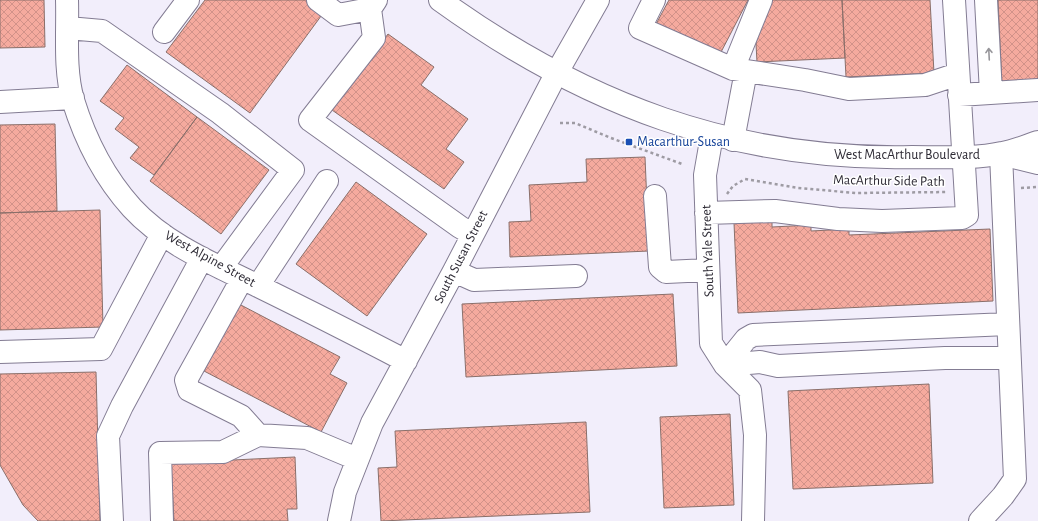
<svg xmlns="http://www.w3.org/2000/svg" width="1038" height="521" viewBox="0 0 1038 521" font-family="'Alegreya Sans',sans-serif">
<defs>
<pattern id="building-cross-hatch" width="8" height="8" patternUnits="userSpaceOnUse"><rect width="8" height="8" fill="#f5aa9e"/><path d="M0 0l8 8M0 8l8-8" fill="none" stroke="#d29289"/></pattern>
</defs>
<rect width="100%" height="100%" fill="#f9f7fc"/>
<path fill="#f2eefb" d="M0 0H1038V521H0Z"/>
<path fill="url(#building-cross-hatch)" stroke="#8a6f6a" d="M0 0H44L45 47 0 48Z
M205 0H307L324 12 250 113 166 52Z
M669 0H748L719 56 656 24Z
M769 0H842L845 58 757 62 755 26Z
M842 0H930L934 73 846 77Z
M998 0H1038V83L1002 85Z
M388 34 434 67 421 85 468 119 446 149 464 162 444 189 332 110Z
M127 65 197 117 154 175 130 158 139 147 115 129 124 118 100 101Z
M197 117 269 170 221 234 150 181Z
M55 124 57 211 0 213V125Z
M645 157 649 251 510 257 509 222 531 221 529 185 587 182 586 159Z
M356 182 427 234 367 316 296 264Z
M100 210 103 327 0 330V213Z
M772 221V227L811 225V231L849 229V235L990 229 993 301 738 313 734 223Z
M673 294 677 366 466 377 462 304Z
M239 304 340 357 330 374 347 383 321 432 204 371Z
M96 372 100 521H38L23 505 0 465V374Z
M929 384 933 483 793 489 788 391Z
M730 414 734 505 664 508 660 417Z
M586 422 590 512 381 521 378 468 397 467 395 431Z
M295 457 297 509H287L288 521H174L171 463Z"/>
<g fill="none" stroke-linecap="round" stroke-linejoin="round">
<g stroke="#837c93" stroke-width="24">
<path id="minor" d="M67 0C68 32 64 69 73 100 85 139 104 177 132 208 166 245 216 265 260 287 309 311 358 336 406 361
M318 0 338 15 370 9
M376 0 370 9 374 38 310 120 460 227 472 234
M654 0 640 28 733 69 805 80 849 89 925 85 958 74
M986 0 991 93
M68 28 102 31 220 113 293 170 221 268
M164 32 188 0
M733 69 761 0
M959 95 1038 90
M0 102 73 98
M712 135 705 175 711 343 725 365 750 390 755 435 753 521
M733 140 746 71
M655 196 660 267 666 272 708 270
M706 213 775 211 838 219 882 221 962 218 967 215 954 0
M454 271 474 280 576 276
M242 279 186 380 189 390 241 416 258 435
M258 286 327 181
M0 352 101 349 162 234
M725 365 746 339 753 335 1008 324
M725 365 760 362 778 366 945 358H1009
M112 521 108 436 122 406 202 258
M162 521 160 453 223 452 258 435 307 438 357 459
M339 521 345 492 372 423 454 271 556 74 598 0
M980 521 1003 496 1015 479 1001 154"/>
</g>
<g stroke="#837c93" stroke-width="24">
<path id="major" d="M440 0C584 104 734 161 912 157 938 157 977 159 1002 153 1014 151 1026 146 1038 142
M1001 154 1038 163"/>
</g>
<path stroke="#9e9ba3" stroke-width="2.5" stroke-dasharray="3 3" stroke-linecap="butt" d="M560 123H575L611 138 682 164
M1021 188 1038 187
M727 194 733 186 745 179 798 188 856 193 948 192"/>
<use href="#minor" stroke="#fff" stroke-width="22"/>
<use href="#major" stroke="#fff" stroke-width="22"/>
</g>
<defs><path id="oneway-shaft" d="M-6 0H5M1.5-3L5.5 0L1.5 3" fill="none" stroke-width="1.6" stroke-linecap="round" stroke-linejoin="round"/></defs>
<use stroke="#96959a" href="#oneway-shaft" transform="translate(989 54) rotate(-93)"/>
<rect fill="#1a4fb4" stroke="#fff" stroke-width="1.5" x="625" y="138" width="8" height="8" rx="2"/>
<g text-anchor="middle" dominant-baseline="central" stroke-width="3" stroke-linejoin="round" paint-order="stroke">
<g font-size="14" fill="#164399" stroke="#fff" text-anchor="start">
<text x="637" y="142">Macarthur-Susan</text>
</g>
<g font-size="14" fill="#2e2b35" stroke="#fff">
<text x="907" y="155">West MacArthur Boulevard</text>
<text transform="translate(889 181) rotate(1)">MacArthur Side Path</text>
<text transform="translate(708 251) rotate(-92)">South Yale Street</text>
<text transform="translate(461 257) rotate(-63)">South Susan Street</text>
<text transform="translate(210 259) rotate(29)">West Alpine Street</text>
</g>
</g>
</svg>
